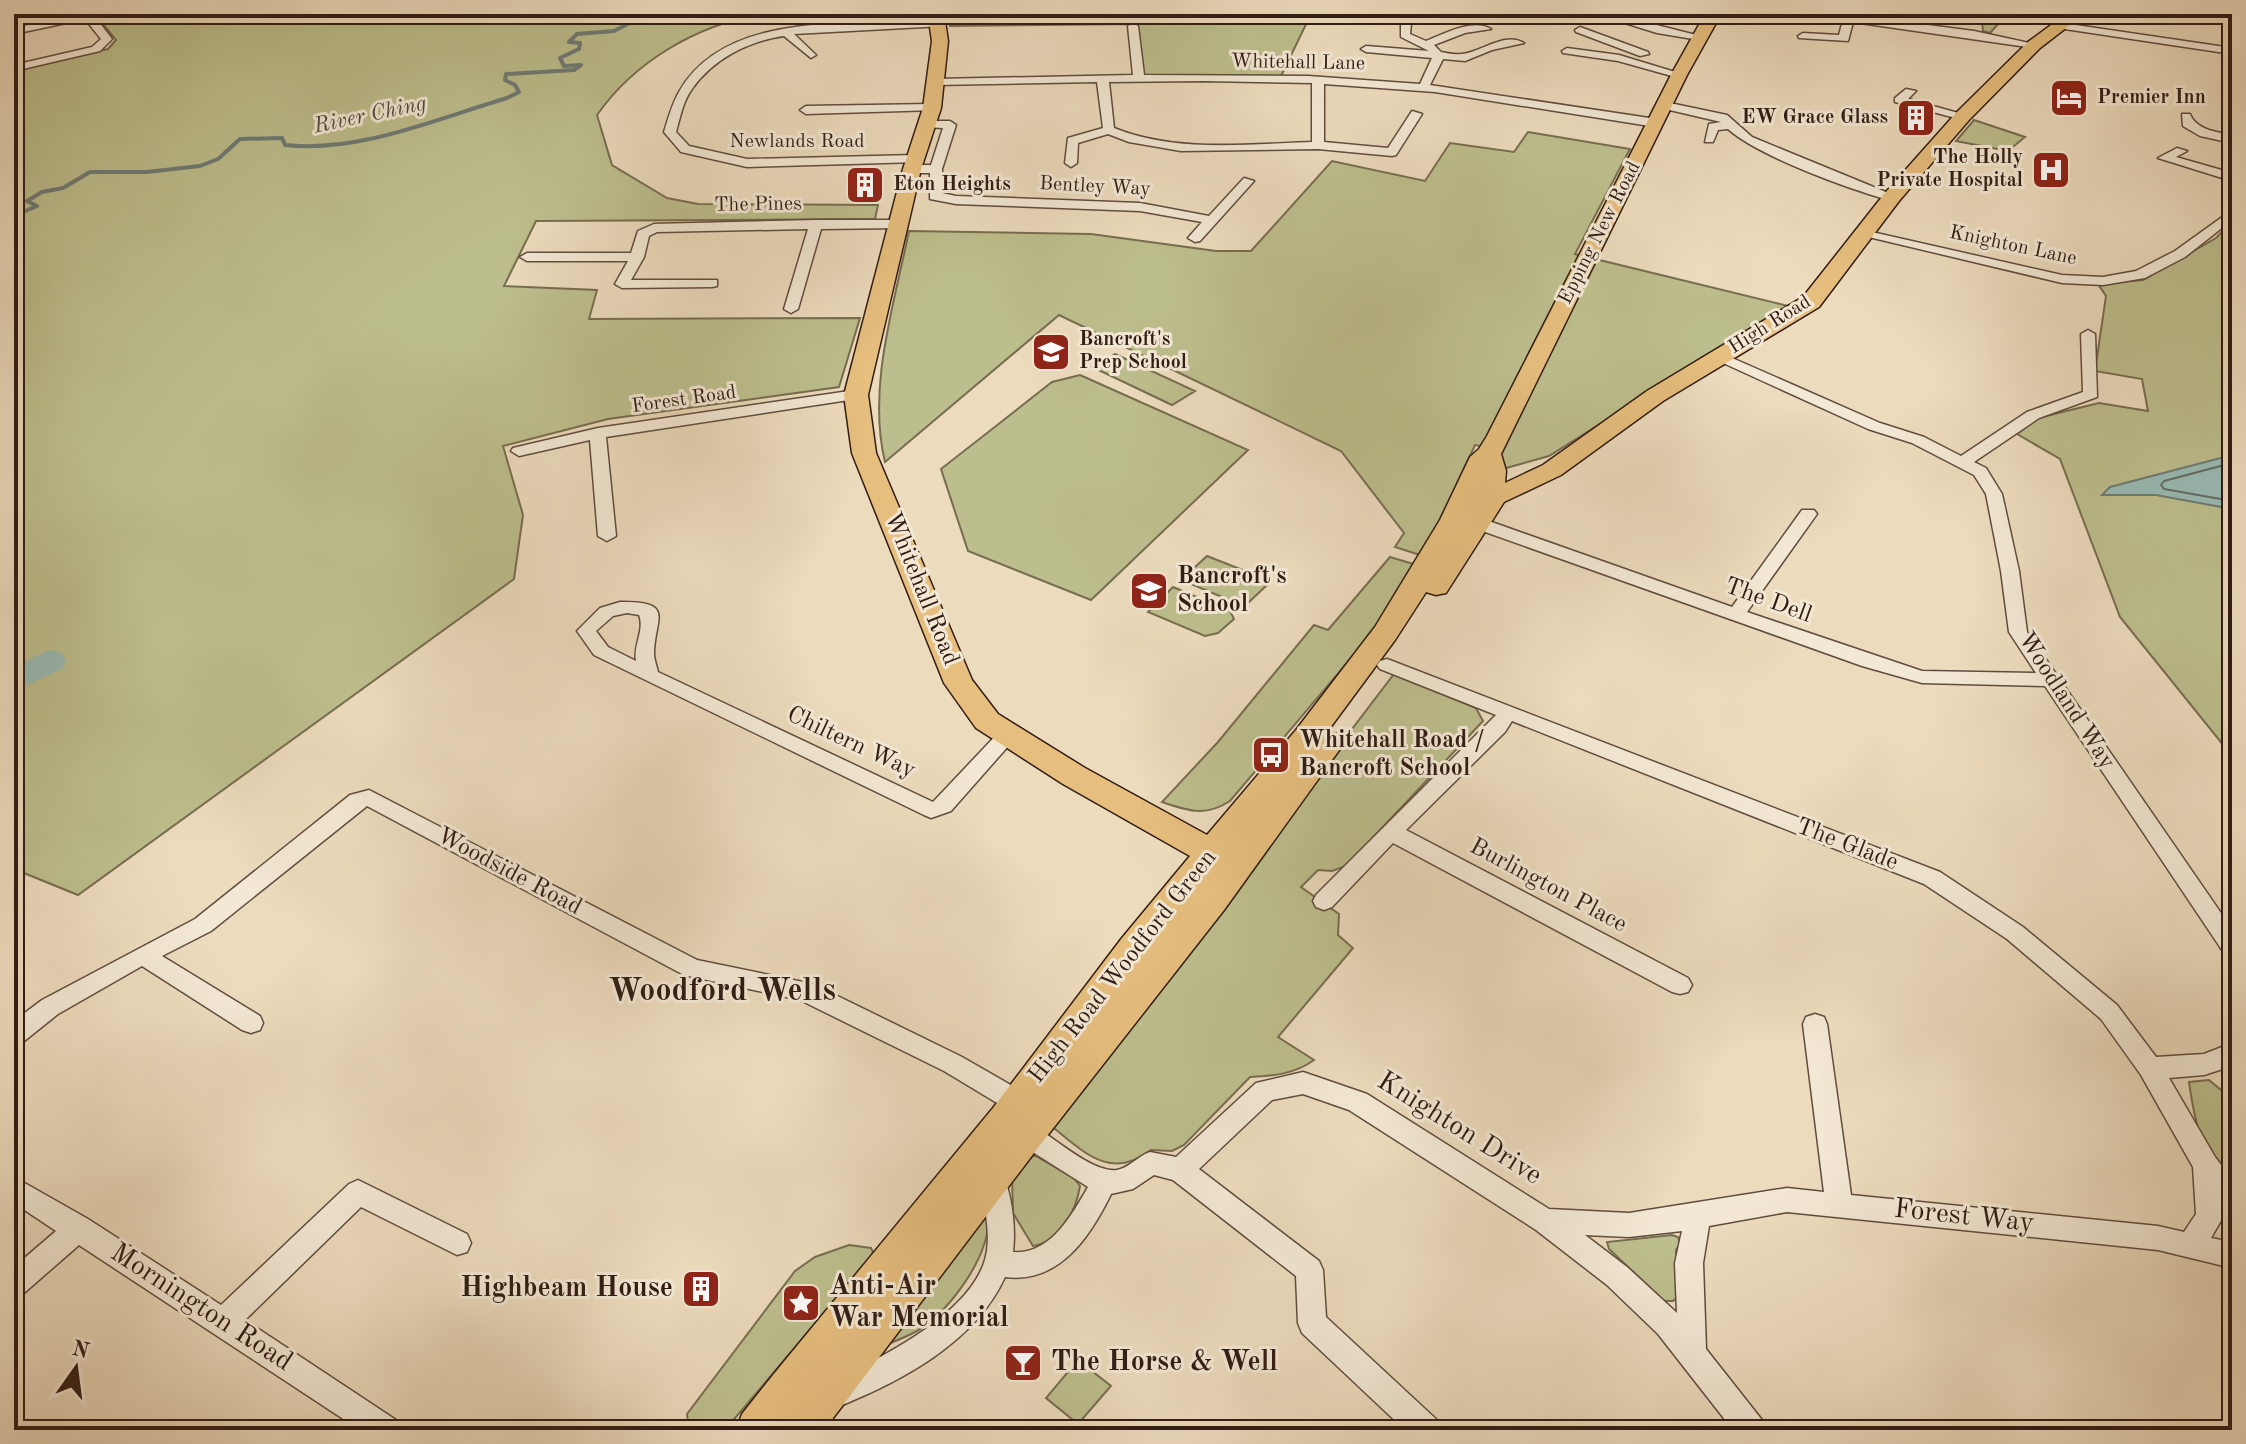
<svg xmlns="http://www.w3.org/2000/svg" width="2246" height="1444" viewBox="0 0 2246 1444" font-family="'Old Standard TT',serif">
<rect width="100%" height="100%" fill="#ecdbbd"/>
<filter id="stains"><feTurbulence type="fractalNoise" baseFrequency=".0025" numOctaves="4"/><feColorMatrix values="0 0 0 0 .2 0 0 0 0 .09 0 0 0 0 .02 0 0 0 .5 -.17"/></filter>
<radialGradient id="worn" r=".72"><stop offset=".6" stop-color="#630" stop-opacity="0"/><stop offset="1" stop-color="#630" stop-opacity=".3"/></radialGradient>
<path fill="#bdbe8d" stroke="#776d50" stroke-width="2" d="M111 14H760C696 26 635 61 597 115L612 165 667 198 698 204 878 205 875 219 536 221 504 286 597 290 589 319 860 318 839 387 608 419 503 446 523 515 514 579 78 895 14 869V71L108 49 116 40 98 18Z
M946 14H1311L1281 76H1142L1137 24 950 26Z
M1909 14H2000L1995 20 2000 22 1990 33 1983 31 1982 22Z
M1974 120 2025 137 2008 151 1956 141Z
M1528 132 1630 149 1575 254 1788 306 1549 456 1506 468 1500 460 1501 449 1475 445 1423 556 1395 547 1404 533 1341 451 1059 315 885 462C867 388 894 305 909 231L1091 234 1216 251H1251L1332 161 1425 181 1450 143 1514 152Z
M2232 222V756L2120 617 2060 459 2017 434 2038 418 2099 403 2148 411 2142 379 2095 371 2106 296 2098 284 2143 280 2216 238Z
M1115 354 1195 391 1172 405 1092 367Z
M1080 375 1248 450 1091 600 968 551 941 469 1052 382Z
M1207 556 1263 578 1267 585 1249 602 1239 604 1181 580Z
M1390 557 1417 565 1369 637 1230 801C1206 817 1188 811 1162 802L1218 742 1314 625 1328 630Z
M1173 587 1230 611 1234 619 1218 633 1205 636 1148 612Z
M1394 674 1476 708 1483 721 1346 866 1332 871 1318 870 1301 887 1339 914 1338 935 1353 948 1278 1037 1314 1060C1295 1074 1273 1076 1250 1077L1184 1145 1172 1151 1151 1150C1110 1182 1083 1151 1050 1125Z
M2209 1080 2232 1099V1187C2202 1155 2195 1125 2189 1082Z
M1034 1155 1074 1178 1080 1186C1076 1211 1060 1242 1033 1246L1013 1213 1012 1175Z
M987 1213C996 1249 948 1314 917 1331 908 1336 898 1340 888 1344Z
M1672 1235 1678 1237 1680 1244 1676 1250 1679 1296 1673 1301H1664L1609 1249 1607 1242Z
M849 1245 871 1248 874 1254 725 1430H689L687 1414 795 1271 815 1257Z
M1078 1360 1111 1386 1078 1424 1046 1398Z"/>
<path fill="#99bbb5" stroke="#6f7b75" stroke-width="2" d="M2232 455V509L2156 495H2102L2110 487Z"/>
<g fill="none" stroke-linecap="round" stroke-linejoin="round">
<path stroke="#656c64" stroke-width="2" d="M2232 463 2164 481 2161 485 2164 489 2232 501"/>
<path stroke="#6f7b75" stroke-width="4" d="M14 216 37 206 27 201 42 192 63 188 90 172H147L200 166 218 159 240 139 282 138 285 145C359 153 436 119 507 98L519 92 515 85 505 80 506 74 574 70 581 65 564 66 560 58 579 49 580 43 569 42 577 34 614 31 648 14"/>
<path fill="#99bbb5" fill-rule="evenodd" d="M50 650 62 653 66 661 62 669 14 691V666Z"/>
<g stroke="#604c3e" stroke-width="3">
<path id="minor" d="M80 14H100L95 17 112 39 100 51 14 71V65L92 47 101 39 85 19 14 34V28Z
M1393 14H1403L1411 24 1410 34 1426 41C1444 34 1472 18 1491 29L1465 33 1434 45 1441 52C1447 53 1454 55 1461 54 1480 53 1505 31 1524 43L1492 50 1465 61 1443 59 1430 85 1656 119 1662 123 1656 127 1435 92 1324 84V142L1388 148 1412 111 1422 114 1396 155 1392 156 1318 149 1181 151 1129 142 1108 134 1078 143 1077 163 1071 167 1065 163 1068 138 1103 128 1097 82 936 85 930 82 936 79 1133 75 1128 26 1133 23 1138 26 1144 75 1308 76 1420 84 1432 58 1366 52 1361 49 1366 46 1429 51 1401 37V24ZM1202 81 1312 83V142C1247 144 1176 153 1114 128L1109 82Z
M1596 14H1613L1704 37 1699 40 1657 33Z
M1812 14H1842L1974 31 2039 45 2034 48 1853 22 1848 41 1799 38 1798 36 1803 33 1839 35 1843 20Z
M939 21 943 22V26L794 34 816 55 811 58 784 36C748 41 713 59 692 89 683 101 680 118 676 132L689 146 747 159 915 155 919 156V162L747 167 681 152 664 132C668 119 672 104 679 92 726 8 858 26 939 21Z
M2062 23 2232 48V54L2058 28 2057 26Z
M1580 27 1648 52 1649 54 1640 56 1576 32 1575 30Z
M1567 48 1619 55 1685 75 1679 78 1618 61 1563 53 1562 51Z
M1906 89 1916 91 1908 99 1969 116 1963 120 1895 102V98Z
M1665 102 1727 115 1752 137 1898 197 1892 201C1849 189 1760 157 1728 129L1718 130 1713 142H1705L1709 124 1721 122 1661 108 1659 106Z
M932 104 938 108 936 110 806 114 800 110 806 106Z
M2182 114H2190C2196 130 2217 132 2232 135V143L2200 136 2183 126Z
M923 121H950L956 125 942 169V193L956 196 1140 203 1209 216 1244 178 1254 181 1200 241 1195 242 1188 238 1202 222 1140 211 956 204 930 199V173H912L906 169 912 165H931L943 128 923 127Z
M2177 148 2187 151 2176 157 2232 173V181L2158 158Z
M2232 210V220L2185 257 2145 278 2103 285 2062 283 1856 234 1863 230 2062 275 2103 277 2136 271 2175 251Z
M816 220H899L906 224 899 228 821 229 798 309 791 313 784 309 808 229 657 232 649 236 644 257 631 280H717V286L712 287 622 288 615 284 628 261H527L520 257 527 253H631L638 231 654 224Z
M2088 330 2095 334 2097 397 2039 418 1974 462 1986 468 2002 494 2019 571 2027 632 2232 929V956L2224 953 2045 686 1922 683 1862 666 1474 528 1471 524 1474 520H1486L1732 607 1802 510H1814L1817 514 1747 612 1922 671 2036 673 2009 632 2001 571 1986 494 1974 475 1912 443 1868 429 1710 357 1718 352 1723 354 1880 423 1924 437 1961 456 2027 412 2083 392 2081 334Z
M856 390 862 392V398L606 437 616 536 607 541 598 536 590 440 519 456 511 451 513 448 598 428Z
M620 602C677 601 654 619 654 654 654 659 657 667 658 672L933 802 1001 730 1008 728 1018 735 951 811 931 818 924 815 594 655 577 631 600 608ZM627 613 639 615C645 630 633 645 636 661L608 647 596 631 613 616Z
M1387 659 1940 872 2023 927 2117 1005 2156 1057 2204 1054 2232 1043V1066L2204 1075 2169 1078 2215 1157 2232 1179V1211L2223 1207V1217L2211 1238 2232 1242V1268L2158 1250 1787 1212 1709 1226 1703 1263 1706 1349 1762 1420 1767 1430H1733L1658 1334 1607 1285 1536 1230 1349 1110 1303 1094 1272 1100 1199 1169 1319 1261 1323 1270 1326 1317 1437 1420 1442 1430H1405L1302 1333 1298 1323 1296 1276 1173 1180 1154 1175 1133 1189 1111 1194C1090 1237 1059 1284 1005 1277 975 1343 900 1382 835 1408L825 1404 820 1394 825 1384C874 1362 965 1318 984 1263 993 1237 984 1204 979 1178L983 1170 992 1166 1001 1170C1012 1194 1016 1226 1013 1252 1050 1255 1072 1215 1088 1187L1009 1137 1005 1129 1009 1121 1018 1118 1027 1121C1048 1133 1093 1174 1117 1170 1129 1168 1138 1156 1150 1152L1176 1157 1256 1083 1303 1072 1367 1094 1549 1209 1629 1213 1787 1188 1824 1192 1803 1024 1806 1017 1815 1014 1824 1017 1827 1024 1851 1195 2158 1226 2184 1232 2196 1214 2193 1167 2141 1075 2101 1019 2007 939 1924 884 1512 721 1505 732 1406 830 1688 978 1692 985 1688 992 1680 994 1672 992 1393 843 1332 907 1324 910 1316 907 1313 901 1316 895 1496 715 1380 669 1377 665 1380 661ZM1682 1231 1675 1263 1677 1313 1627 1267 1585 1235 1629 1237Z
M369 790 697 960 813 984 962 1057 1035 1099 1039 1107 1035 1115 1026 1118 1017 1115 944 1071 800 1000 684 975 367 806 211 931 162 956 260 1016 263 1023 260 1030 251 1033 242 1030 142 966 58 1014 23 1042 14 1045V1021L42 1000 195 919 350 795Z
M14 1177 88 1219 221 1305 349 1184 358 1180 467 1234 471 1243 467 1252 457 1255 361 1207 245 1320 396 1420 401 1430H360L79 1245 24 1293 14 1297V1267L56 1231 14 1203Z"/>
</g>
<g stroke="#311c14" stroke-width="3">
<path id="primary" d="M928 14H944L948 41 941 108 921 169 868 395 876 453 972 680 998 714 1085 768 1207 835 1296 730 1375 627 1440 520 1470 457 1479 449 1487 436 1671 75 1705 14H1721L1687 75 1501 454 1506 471 1505 483 1543 465 1647 391 1803 297 1885 193 1957 112 2028 42 2066 14H2084L2040 48 1969 120 1899 201 1819 307 1663 401 1561 475 1504 502 1446 593 1436 595 1426 592 1395 640 1327 732 1341 735 1345 742 1224 910 1040 1145 824 1430H736L742 1414 773 1375 993 1108 1122 938 1190 856 1063 784 976 728 944 683 852 453 844 395 903 169 923 108 932 41Z"/>
</g>
<use href="#minor" fill="#f3e8d4" fill-rule="evenodd"/>
<use href="#primary" fill="#e6be7e" fill-rule="evenodd"/>
</g>
<defs>
<g id="hotel-square" transform="scale(2)"><rect x="-9" y="-9" width="18" height="18" rx="4" fill="#8f2418" stroke="#f3e8d4"/><path d="M-6-4.5h1.5V1H6V5H4.5V3h-9V5H-6ZM-4 0a1.8 1.8 0 1 1 3.6 0ZM.5 0V-2.5h3Q6-2.5 6 0Z" fill="#fff"/></g>
<g id="building-square" transform="scale(2)"><rect x="-9" y="-9" width="18" height="18" rx="4" fill="#8f2418" stroke="#f3e8d4"/><path d="M-4-6H4V6H1V3H-1V6H-4ZM-2.5-4.3h1.7v1.8h-1.7ZM.8-4.3h1.7v1.8H.8ZM-2.5-1h1.7V.8h-1.7ZM.8-1h1.7V.8H.8Z" fill="#fff"/></g>
<g id="hospital-square" transform="scale(2)"><rect x="-9" y="-9" width="18" height="18" rx="4" fill="#8f2418" stroke="#f3e8d4"/><path d="M-5-5h3v3.5h4V-5h3V5h-3V1.5h-4V5h-3Z" fill="#fff"/></g>
<g id="school-square" transform="scale(2)"><rect x="-9" y="-9" width="18" height="18" rx="4" fill="#8f2418" stroke="#f3e8d4"/><path d="M0-5L7-2L0 1L-7-2ZM-4 1L0 2.5L4 1V4Q0 6-4 4Z" fill="#fff"/></g>
<g id="bus-square" transform="scale(2)"><rect x="-9" y="-9" width="18" height="18" rx="4" fill="#8f2418" stroke="#f3e8d4"/><path d="M-5-6H5V4H4V6H2V4H-2V6H-4V4H-5ZM-3.5-4V0h7V-4ZM-3.5 1.2v1.5H-2V1.2ZM2 1.2v1.5H3.5V1.2Z" fill="#fff"/></g>
<g id="sight-square" transform="scale(2)"><rect x="-9" y="-9" width="18" height="18" rx="4" fill="#8f2418" stroke="#f3e8d4"/><path d="M0-6L1.8-2.2L6-1.7L2.9 1.2L3.7 5.4L0 3.3L-3.7 5.4L-2.9 1.2L-6-1.7L-1.8-2.2Z" fill="#fff"/></g>
<g id="bar-square" transform="scale(2)"><rect x="-9" y="-9" width="18" height="18" rx="4" fill="#8f2418" stroke="#f3e8d4"/><path d="M-6-5H6L.8 .8V4.5H3.5V6h-7V4.5H-.8V.8Z" fill="#fff"/></g>
</defs>
<g fill-rule="evenodd">
<use href="#hotel-square" x="2069" y="98"/>
<use href="#building-square" x="1916" y="118"/>
<use href="#hospital-square" x="2051" y="170"/>
<use href="#building-square" x="865" y="185"/>
<use href="#school-square" x="1051" y="352"/>
<use href="#school-square" x="1149" y="591"/>
<use href="#bus-square" x="1271" y="755"/>
<use href="#building-square" x="701" y="1289"/>
<use href="#sight-square" x="801" y="1303"/>
<use href="#bar-square" x="1023" y="1363"/>
</g>
<g text-anchor="middle" dominant-baseline="central" stroke-width="6" stroke-linejoin="round" paint-order="stroke">
<g font-size="20" fill="#311c14" stroke="#f3e8d4">
<text transform="translate(1298 63) rotate(1)">Whitehall Lane</text>
<text x="797" y="142">Newlands Road</text>
<text transform="translate(1095 187) rotate(3)">Bentley Way</text>
<text transform="translate(758 205) rotate(-1)">The Pines</text>
<text transform="translate(1600 233) rotate(-63)">Epping New Road</text>
<text transform="translate(2013 246) rotate(12)">Knighton Lane</text>
<text transform="translate(1770 325) rotate(-32)">High Road</text>
<text transform="translate(684 400) rotate(-8)">Forest Road</text>
</g>
<g font-size="20" font-weight="bold" fill="#311c14" stroke="#f3e8d4" text-anchor="start">
<text x="2097" y="98">Premier Inn</text>
<text x="1888" y="118" text-anchor="end">EW Grace Glass</text>
<text x="2023" y="158" text-anchor="end">The Holly<tspan x="2023" dy="23">Private Hospital</tspan></text>
<text x="893" y="185">Eton Heights</text>
<text x="1079" y="340">Bancroft's<tspan x="1079" dy="23">Prep School</tspan></text>
</g>
<g font-size="22" font-style="italic" fill="#504c44" stroke="#f3e8d4">
<text transform="translate(370 115) rotate(-12)">River Ching</text>
</g>
<g font-size="24" font-weight="bold" fill="#311c14" stroke="#f3e8d4" text-anchor="start">
<text x="1177" y="577">Bancroft's<tspan x="1177" dy="28">School</tspan></text>
<text x="1299" y="741">Whitehall Road /<tspan x="1299" dy="28">Bancroft School</tspan></text>
</g>
<g font-size="24" fill="#311c14" stroke="#f3e8d4">
<text transform="translate(921 589) rotate(68)">Whitehall Road</text>
<text transform="translate(1768 601) rotate(20)">The Dell</text>
<text transform="translate(2066 701) rotate(57)">Woodland Way</text>
<text transform="translate(851 743) rotate(25)">Chiltern Way</text>
<text transform="translate(1847 845) rotate(21)">The Glade</text>
<text transform="translate(509 872) rotate(28)">Woodside Road</text>
<text transform="translate(1548 886) rotate(28)">Burlington Place</text>
<text transform="translate(1123 967) rotate(-52)">High Road Woodford Green</text>
</g>
<g font-size="28" fill="#311c14" stroke="#f3e8d4">
<text transform="translate(1459 1129) rotate(32)">Knighton Drive</text>
<text transform="translate(1964 1217) rotate(6)">Forest Way</text>
<text transform="translate(201 1308) rotate(33)">Mornington Road</text>
</g>
<g font-size="28" font-weight="bold" fill="#311c14" stroke="#f3e8d4" text-anchor="start">
<text x="829" y="1287">Anti-Air<tspan x="829" dy="32">War Memorial</tspan></text>
<text x="673" y="1289" text-anchor="end">Highbeam House</text>
<text x="1051" y="1363">The Horse &amp; Well</text>
</g>
<g font-size="32" font-weight="bold" fill="#311c14" stroke="#f3e8d4">
<text x="722" y="992">Woodford Wells</text>
</g>
</g>
<rect width="2246" height="1444" fill="none" stroke="#ecdbbd" stroke-width="48"/>
<rect x="16" y="16" width="2214" height="1412" fill="none" stroke="#311c14" stroke-width="4"/>
<rect x="24" y="24" width="2198" height="1396" fill="none" stroke="#311c14" stroke-width="2"/>
<g transform="translate(76 1368) rotate(14)" stroke="#f3e8d4" stroke-width="6" paint-order="stroke">
<path d="M0-6L14 30L0 20L-14 30Z" fill="#311c14"/>
<text y="-12" font-size="22" font-weight="bold" text-anchor="middle" fill="#311c14">N</text>
</g>
<rect width="100%" height="100%" filter="url(#stains)"/>
<rect width="100%" height="100%" fill="url(#worn)"/>
</svg>
